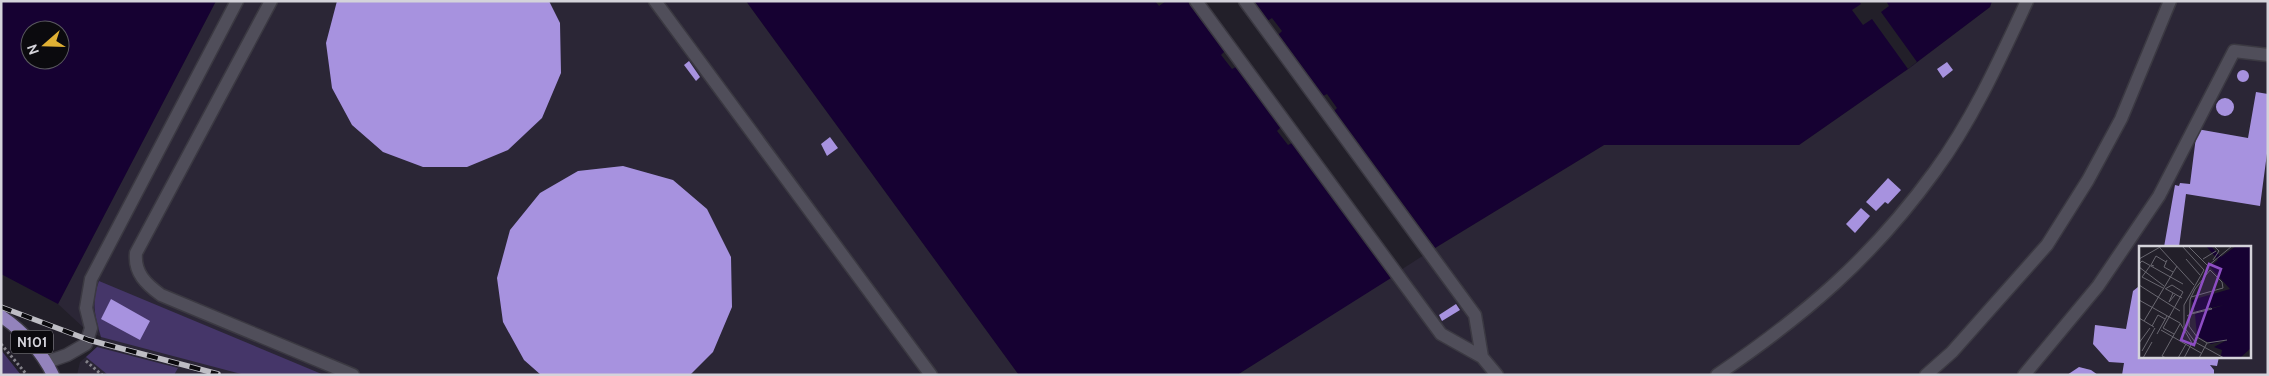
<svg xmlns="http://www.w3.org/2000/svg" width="2269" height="376" viewBox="0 0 2269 376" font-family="Cabin,sans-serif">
<rect width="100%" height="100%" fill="#221f29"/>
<path fill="#2b2636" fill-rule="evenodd" d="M216 1H746L1019 375H77L80 362 97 347 101 337 85 329 58 304Z
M1992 1H2268V375H1237L1435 248 1604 145H1799L1908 69 1990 7ZM2140 247H2250V357H2140Z"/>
<path fill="#453669" d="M99 281 324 375H245L101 337C95 317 91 302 99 281Z
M97 347 178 368 174 375H108L86 357Z
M1 350 21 375H5L1 372Z"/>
<path fill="#160132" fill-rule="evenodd" d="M1 1H216L58 304 1 274ZM30 30H60V60H30Z
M746 1H1155L1159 6 1166 1H1188L1225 51 1221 55 1232 69 1236 67 1281 127 1277 131 1288 145 1292 143 1391 278 1237 375H1019Z
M1253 1H1992L1990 7 1908 69 1799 145H1604L1435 248 1334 111 1337 108 1327 94 1323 96 1278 35 1282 31 1272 18 1267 21Z"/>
<path fill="#221f29" d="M1859 1H1886L1889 6 1881 12 1917 62 1908 69 1872 19 1863 25 1852 10 1861 4Z"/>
<path fill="#a792df" d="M337 1H549L560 23 561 73 542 118 508 150 467 167H423L383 152 352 125 332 88 326 43Z
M689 61 700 77 696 81 684 65Z
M1947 62 1953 70 1943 78 1937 69Z
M2237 76a6 6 0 1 1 12 0a6 6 0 1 1-12 0Z
M2256 92 2268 94V146L2260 206 2186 194 2179 247H2164L2175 185 2179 186 2180 183 2190 184 2197 129 2248 138Z
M2216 107a9 9 0 1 1 18 0a9 9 0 1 1-18 0Z
M830 137 838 148 827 156 821 144Z
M623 166 673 180 707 209 731 257 732 307 713 352 690 375H541L524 360 503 322 497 278 510 230 540 193 578 171Z
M1888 178 1901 190 1888 204 1885 202 1876 211 1866 202Z
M1861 208 1870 216 1855 233 1846 224Z
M2138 287H2140V357H2219L2217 366 2210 365 2214 370V375H2122L2124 363 2109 362 2093 344 2095 325 2126 329 2133 291Z
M111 299 150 321 140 340 101 319Z
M1456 304 1460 310 1442 321 1439 315Z
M2079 367 2091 370 2098 375H2067Z"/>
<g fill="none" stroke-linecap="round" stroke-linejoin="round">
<g stroke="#3b3942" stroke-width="15">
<path id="service" d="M271 1 136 253C134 273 146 284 161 295L353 375
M655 1 931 375
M1196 1 1441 334 1482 357 1497 375
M1245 1 1475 315 1482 357
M47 362 67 355 86 344 91 328 86 308 91 279 237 1
M1717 375C1805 315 1872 258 1935 171 1973 119 2000 59 2027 1
M1926 375 1952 352 2047 245 2088 180 2121 119 2170 1
M2024 375 2098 286 2159 196 2234 51 2268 55"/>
</g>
<g stroke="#3b3942" stroke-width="15">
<path id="primary" d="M1 316C24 332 41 350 53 375"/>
</g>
<path stroke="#838189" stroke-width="3" stroke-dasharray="2.5 2.5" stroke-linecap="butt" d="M1 344 27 375
M86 361 102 375"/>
<use href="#service" stroke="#504e5a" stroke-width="12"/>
<use href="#primary" stroke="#9383bc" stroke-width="12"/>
<g stroke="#bebdc4" stroke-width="5.5">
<path id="rail" d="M1 307 89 340 218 374"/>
</g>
<use href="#rail" stroke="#0b0a0e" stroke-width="4" stroke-dasharray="11" stroke-linecap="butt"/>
</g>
<g text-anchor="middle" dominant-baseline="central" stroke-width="5" stroke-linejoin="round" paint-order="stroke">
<rect fill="#0b0a0e" stroke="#98979d" stroke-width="1" x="11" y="330.5" width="42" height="23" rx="4"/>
<g font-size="14" font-weight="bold" fill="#d4d3da">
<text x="32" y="342">N101</text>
</g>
</g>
<g transform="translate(2139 246)">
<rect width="112" height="112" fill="#221f29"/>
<path d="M67 0H72L82 11 97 0H112V102L101 112H87L82 110 83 104 75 101 88 94 72 98 58 90 56 68 85 59 56 66 53 54 91 43 71 21 79 14Z" fill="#160132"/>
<path fill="none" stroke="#696770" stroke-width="1" d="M43 0 65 24 45 59V81L56 96 85 112M49 0 69 20 93 0M21 2 55 39M0 13 23 0M47 13 61 29M64 13 77 5M28 14 25 21 34 26M74 14 80 5 75 0M0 18 3 15 44 38M11 20 3 31 24 42M15 20 12 19 17 10 27 16M0 21 25 40M0 39 41 65M26 43 33 39 44 46 24 82 35 88M27 43 43 52M34 47 30 56 36 49M52 51 84 42 83 36 71 24 56 43 52 51 51 54 50 80 58 91 68 97 60 112M0 54 41 77 53 97 45 112M48 70 53 67 72 62 73 63 52 68M0 72 15 81M5 75 38 20M13 80 19 69 26 73M22 84 62 107M18 88 28 70M0 97 11 82M68 97 88 94M3 105 16 82M4 112 13 96M27 112 23 110 41 78M39 112 47 98"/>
<path fill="#8d4dc4" fill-opacity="0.15" stroke="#8d4dc4" stroke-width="2.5" d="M70 18 82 23 55 99 42 94Z"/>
<rect width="112" height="112" fill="none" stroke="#d4d3da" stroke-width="2.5"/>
</g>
<rect width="2269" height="376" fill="none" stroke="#d4d3da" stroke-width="5"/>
<g transform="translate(45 45) rotate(250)"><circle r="24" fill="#0b0a0e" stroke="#5b5a60"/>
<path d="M0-4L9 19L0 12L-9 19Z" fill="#e0b034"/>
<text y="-8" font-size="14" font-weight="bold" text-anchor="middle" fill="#d4d3da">N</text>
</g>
</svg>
